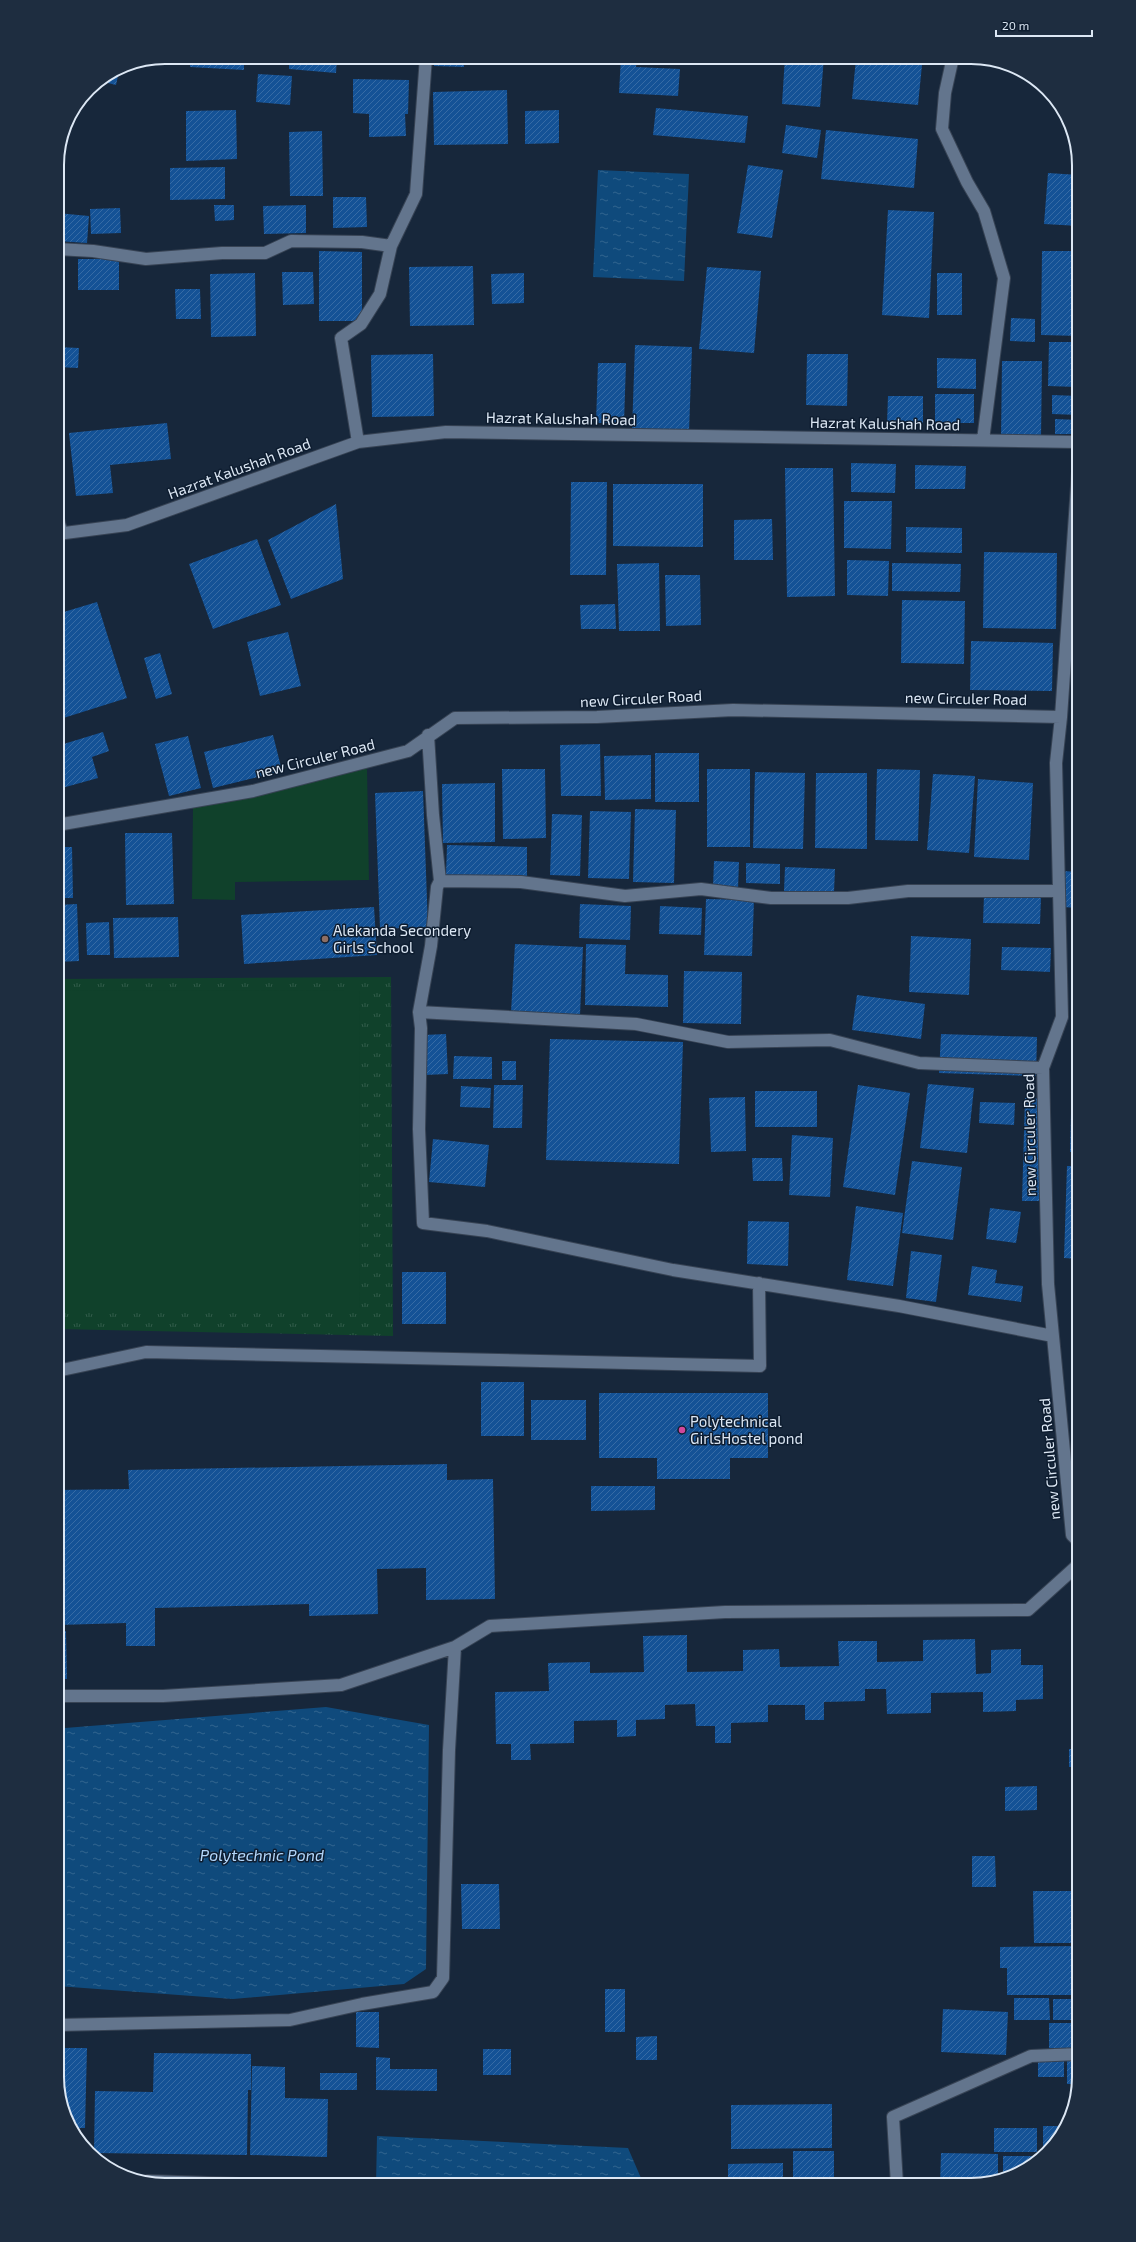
<svg xmlns="http://www.w3.org/2000/svg" width="1136" height="2242" viewBox="0 0 1136 2242" font-family="'Exo 2',sans-serif">
<defs>
<pattern id="grass-tufts" width="24" height="20" patternUnits="userSpaceOnUse"><rect width="24" height="20" fill="#10412b"/><path d="M3 7l-1-3M5 7V3M7 7l1-3M15 17l-1-3M17 17v-4M19 17l1-3" fill="none" stroke="#325c4a"/></pattern>
<pattern id="water-ripples" width="26" height="14" patternUnits="userSpaceOnUse"><rect width="26" height="14" fill="#0f4a7c"/><path d="M2 4q2-2 4 0t4 0M15 11q2-2 4 0t4 0" fill="none" stroke="#31648f"/></pattern>
<pattern id="building-hatch" width="6" height="6" patternUnits="userSpaceOnUse"><rect width="6" height="6" fill="#145296"/><path d="M-1 1l2-2M0 6l6-6M5 7l2-2" fill="none" stroke="#366ba5"/></pattern>
</defs>
<rect width="100%" height="100%" fill="#17273b"/>
<path fill="url(#grass-tufts)" d="M391 977 393 1336 57 1329V979Z"/>
<path fill="#10412b" d="M367 767 369 880 235 882V900L192 899 193 805Z
M359 990 360 1308H57V991Z"/>
<path fill="url(#water-ripples)" d="M598 170 689 174 684 281 593 277Z
M326 1707 429 1725 426 1969 404 1984 233 1999 57 1986V1737L65 1728Z
M377 2136 628 2148 644 2185H376Z"/>
<path fill="url(#building-hatch)" d="M190 57H244V70L190 67Z
M289 57H337L336 73 289 69Z
M434 57H464V67L434 66Z
M468 57H499V65H468Z
M621 57H637L636 67 680 69 678 96 619 93Z
M655 57H685V64L655 63Z
M785 57H824L820 107 782 104Z
M856 59 922 65 918 105 852 99Z
M120 67 116 85 100 81Z
M258 74 292 76 290 105 256 102Z
M353 79 409 80 408 114H405L406 136 369 137V114L353 113Z
M507 90 508 144 434 145 433 92Z
M656 108 748 116 745 143 653 135Z
M236 110 237 159 186 161V111Z
M559 110V143L525 144V111Z
M786 125 821 130 817 158 782 153Z
M826 130 918 139 914 188 821 179Z
M322 131 323 196H290L289 132Z
M748 165 783 170 772 238 737 233Z
M225 167V199L170 200V168Z
M1048 173 1079 175V226L1044 224Z
M333 197H366L367 227 333 228Z
M214 205H234V220L215 221Z
M306 205V233L264 234 263 206Z
M120 208 121 233 91 234 90 209Z
M888 210 934 212 929 318 882 315Z
M57 213 89 216 87 243 57 241Z
M319 251 362 252V321H319Z
M1042 251H1079V336L1041 335Z
M78 259H119V290H78Z
M473 266 474 325 410 326 409 267Z
M707 267 761 271 754 353 699 349Z
M282 272H313L314 304 283 305Z
M255 273 256 336 211 337 210 274Z
M524 273V303L492 304 491 274Z
M937 273H962V315H937Z
M175 289H200L201 319H176Z
M1011 318 1035 319V342L1010 341Z
M1049 342H1077L1076 387 1048 386Z
M635 345 692 347 689 433 632 431Z
M57 347 79 348 78 368 57 367Z
M433 354 434 416 372 417 371 355Z
M807 354H848L847 406 806 405Z
M937 358 976 359V389L937 388Z
M1002 361H1042L1041 438H1001Z
M598 363H626L624 423H596Z
M935 394H974V423H935Z
M1052 395 1079 396V415L1052 414Z
M888 396H923V423H887Z
M1055 419 1079 420V434H1055Z
M167 423 171 459 110 465 113 493 76 496 69 433Z
M851 463 896 464 895 493 851 492Z
M915 465 966 466 965 489H915Z
M785 468H833L835 596 787 597Z
M571 482H607L606 575H570Z
M613 484H703V547L613 546Z
M844 501H892L891 549 844 548Z
M336 504 343 579 291 599 268 540Z
M772 519 773 560H734V520Z
M906 527 962 528V553L906 552Z
M257 539 281 605 213 629 189 564Z
M984 552 1057 553 1056 629 983 628Z
M847 560 889 561 888 596 847 595Z
M659 563 660 631H619L617 564Z
M892 563 961 564 960 592 892 591Z
M665 575H700L701 625 666 626Z
M902 600 965 601 964 664 901 663Z
M97 602 127 698 57 720V614Z
M615 604 616 629H581L580 605Z
M288 632 301 686 260 696 247 642Z
M971 641 1053 643 1052 691 970 690Z
M160 653 172 694 156 699 144 658Z
M103 732 109 751 92 757 98 778 62 788 57 771V746Z
M1074 734H1079V796H1072Z
M273 735 282 771 213 788 204 752Z
M188 736 201 788 169 796 155 744Z
M600 744 601 796H561L560 745Z
M655 753H699V802H655Z
M651 755V799L605 800 604 756Z
M502 769H545L546 838 503 839Z
M707 769H750V847H707Z
M877 769 920 770 918 841 875 840Z
M755 772 805 773 803 849 753 848Z
M816 773H867V849L815 848Z
M933 774 975 776 969 853 927 850Z
M978 779 1033 783 1029 860 974 857Z
M495 783V842L443 843 442 784Z
M423 791 428 927 380 929 375 793Z
M635 809 676 810 674 883 633 882Z
M590 811 631 812 629 879 588 878Z
M552 814 582 815 580 876 550 875Z
M125 833H172L174 904 126 905Z
M447 845 527 847V877L446 875Z
M57 847H72L73 898H57Z
M714 861 739 862 738 889 713 887Z
M746 863 780 864V884L746 883Z
M785 867 835 869 834 892 784 891Z
M1063 871 1079 872V908L1062 907Z
M984 895 1041 897 1040 924 983 923Z
M706 899 754 900 752 956 704 955Z
M77 904 79 961 57 962V905Z
M580 904 631 906 630 940 579 938Z
M660 906 702 908 701 935 659 934Z
M374 907 377 955 244 964 241 915Z
M178 917 179 957 114 958 113 918Z
M109 922 110 955H87L86 923Z
M911 936 971 939 969 995 909 992Z
M515 944 583 947 580 1015 511 1012Z
M586 944 626 945 625 974 668 975V1007L585 1005Z
M1002 947 1051 948 1050 972 1001 970Z
M684 971 742 972 741 1024 683 1023Z
M857 995 925 1004 921 1039 852 1030Z
M446 1034 448 1074 425 1075 424 1035Z
M941 1034 1037 1037 1036 1076 939 1073Z
M550 1039 683 1042 679 1164 546 1160Z
M454 1056 492 1057V1079H453Z
M502 1061H516V1080H502Z
M1076 1064H1079V1101H1075Z
M928 1084 974 1088 967 1153 920 1148Z
M494 1085H523L522 1128H493Z
M858 1085 910 1093 895 1195 843 1187Z
M461 1086 491 1088 490 1108 460 1107Z
M755 1091H817V1127H755Z
M745 1097 746 1151 711 1152 709 1098Z
M1025 1098 1048 1099 1044 1201H1022Z
M980 1102 1015 1103 1014 1125 979 1123Z
M1071 1113H1079V1152H1070Z
M792 1135 833 1138 830 1197 789 1195Z
M433 1139 489 1145 485 1187 429 1182Z
M752 1158H782L783 1181H753Z
M912 1161 962 1167 953 1240 902 1233Z
M1067 1166H1079V1259L1064 1258Z
M856 1206 903 1213 893 1286 847 1280Z
M990 1208 1021 1212 1016 1243 986 1239Z
M748 1221 789 1222 788 1266 747 1264Z
M911 1251 942 1255 936 1302 906 1298Z
M972 1266 997 1270 995 1283 1023 1286 1021 1302 968 1295Z
M402 1272H446V1324H402Z
M481 1382H524V1436H481Z
M599 1393H768V1458H730V1479H657V1458H599Z
M531 1400H586V1440H531Z
M447 1464V1480L493 1479 495 1599 426 1600V1568L377 1569 378 1614 309 1616V1604L155 1608V1646H126V1623L59 1625V1608H57V1490L129 1489 128 1470Z
M591 1486H655V1510L591 1511Z
M57 1631H66L67 1679H57Z
M687 1635V1672L743 1671V1650L779 1649 780 1667 839 1666 838 1641H877V1662L923 1661V1640L975 1639 976 1674 991 1673V1650L1021 1649V1665H1043V1699L1016 1700V1711L983 1712V1692L931 1693V1713L887 1714 886 1689H865V1701L824 1702V1720H805V1705H768V1722L731 1723V1743H715V1726H696L695 1704 665 1705V1719L636 1720V1736L617 1737V1720L574 1721V1743L530 1744 531 1760H511V1744H496L495 1692 549 1691 548 1663 590 1662V1673L644 1672 643 1636Z
M1079 1704V1727H1076V1705Z
M1069 1749H1079V1767H1069Z
M1071 1769H1079V1799H1071Z
M1037 1786V1810L1005 1811V1787Z
M972 1856H995L996 1887H972Z
M461 1884H499L500 1929H462Z
M1033 1891H1079V1943H1034Z
M1079 1946V1995H1007V1968H1000V1947Z
M605 1989H625V2032H605Z
M1014 1998H1049L1050 2020H1014Z
M1053 1999H1079V2020H1053Z
M943 2009 1008 2012 1006 2055 941 2052Z
M356 2012H379V2048L356 2047Z
M1049 2023H1079V2048H1049Z
M657 2036V2060H636V2037Z
M57 2048H87L85 2128H73L65 2118 57 2077Z
M483 2049H511V2075H483Z
M154 2053 251 2054V2090H248L247 2155 94 2153 95 2091 153 2092Z
M1038 2053H1064V2077H1038Z
M1067 2056H1079V2077L1077 2084H1067Z
M376 2057 390 2058V2069H437V2091L376 2090Z
M252 2066 285 2067V2098L328 2099 327 2157 250 2155Z
M320 2073H357V2090H320Z
M832 2104V2148L731 2149V2105Z
M1043 2126H1064L1061 2137 1043 2152Z
M994 2128H1037V2152H994Z
M793 2151H834V2185H793Z
M941 2153 998 2154V2177H986V2182L971 2185H940Z
M1003 2156H1038L1012 2177 1003 2179Z
M783 2163V2185H728V2164Z"/>
<g fill="none" stroke-linecap="round" stroke-linejoin="round">
<g stroke="#374354" stroke-width="14">
<path id="street" d="M953 57 945 93 942 129 967 182 984 211 1004 278 983 440
M57 249 93 251 146 259 222 253H265L291 241 362 242 391 246
M358 442 341 338 361 324 380 294 391 246 416 194 426 57
M57 516 62 534
M57 534 127 525 358 442 446 432 1079 442
M1061 717 1079 457
M428 735 433 815 440 881 521 882 625 896 701 889 771 898H848L908 891H1059
M57 825 253 791 408 751 455 718 597 717 733 710 1061 717 1056 763 1062 1017 1043 1068 1048 1284 1072 1535 1079 1542
M440 881 437 887 431 946 419 1012 421 1028 419 1129 423 1223 487 1231 673 1270 899 1306 1053 1336
M419 1012 636 1024 728 1042 830 1040 919 1063 1043 1068
M57 1371 146 1352 760 1366 759 1283
M57 1697 59 1696H163L341 1685 455 1647 490 1626 725 1612 1028 1610 1079 1564
M57 2025 290 2020 362 2004 433 1992 443 1978 449 1750 455 1647
M147 2181 269 2185
M897 2185 893 2117 1031 2056 1079 2054"/>
</g>
<use href="#street" stroke="#63758d" stroke-width="12"/>
</g>
<circle fill="#8d6e63" stroke="#0e1d30" stroke-width="1.5" cx="325" cy="939" r="4"/>
<circle fill="#d1479c" stroke="#0e1d30" stroke-width="1.5" cx="682" cy="1430" r="4"/>
<g text-anchor="middle" dominant-baseline="central" stroke-width="3" stroke-linejoin="round" paint-order="stroke">
<g font-size="15" fill="#dce7f4" stroke="#0e1d30">
<text transform="translate(561 418) rotate(1)">Hazrat Kalushah Road</text>
<text transform="translate(885 423) rotate(1)">Hazrat Kalushah Road</text>
<text transform="translate(239 468) rotate(-20)">Hazrat Kalushah Road</text>
<text transform="translate(641 698) rotate(-3)">new Circuler Road</text>
<text transform="translate(966 698) rotate(1)">new Circuler Road</text>
<text transform="translate(315 758) rotate(-14)">new Circuler Road</text>
<text transform="translate(1029 1135) rotate(-91)">new Circuler Road</text>
<text transform="translate(1049 1459) rotate(-95)">new Circuler Road</text>
</g>
<g font-size="15" fill="#dce7f4" stroke="#0e1d30" text-anchor="start">
<text x="333" y="930">Alekanda Secondery<tspan x="333" dy="17">Girls School</tspan></text>
<text x="690" y="1421">Polytechnical<tspan x="690" dy="17">GirlsHostel pond</tspan></text>
</g>
<g font-size="16" font-style="italic" fill="#b3d6fa" stroke="#0e1d30">
<text x="262" y="1854">Polytechnic Pond</text>
</g>
</g>
<path d="M0 0H1136V2242H0ZM165 64H971A101 101 0 0 1 1072 165V2077A101 101 0 0 1 971 2178H165A101 101 0 0 1 64 2077V165A101 101 0 0 1 165 64Z" fill="#1e2d40" fill-rule="evenodd"/>
<path fill="none" stroke="#dce7f4" stroke-width="2" d="M165 64H971A101 101 0 0 1 1072 165V2077A101 101 0 0 1 971 2178H165A101 101 0 0 1 64 2077V165A101 101 0 0 1 165 64Z"/>
<path d="M996 30v6h96v-6" fill="none" stroke="#dce7f4" stroke-width="2"/>
<text x="1002" y="30" font-size="12" fill="#dce7f4" stroke="#0e1d30" stroke-width="3" paint-order="stroke">20 m</text>
</svg>
